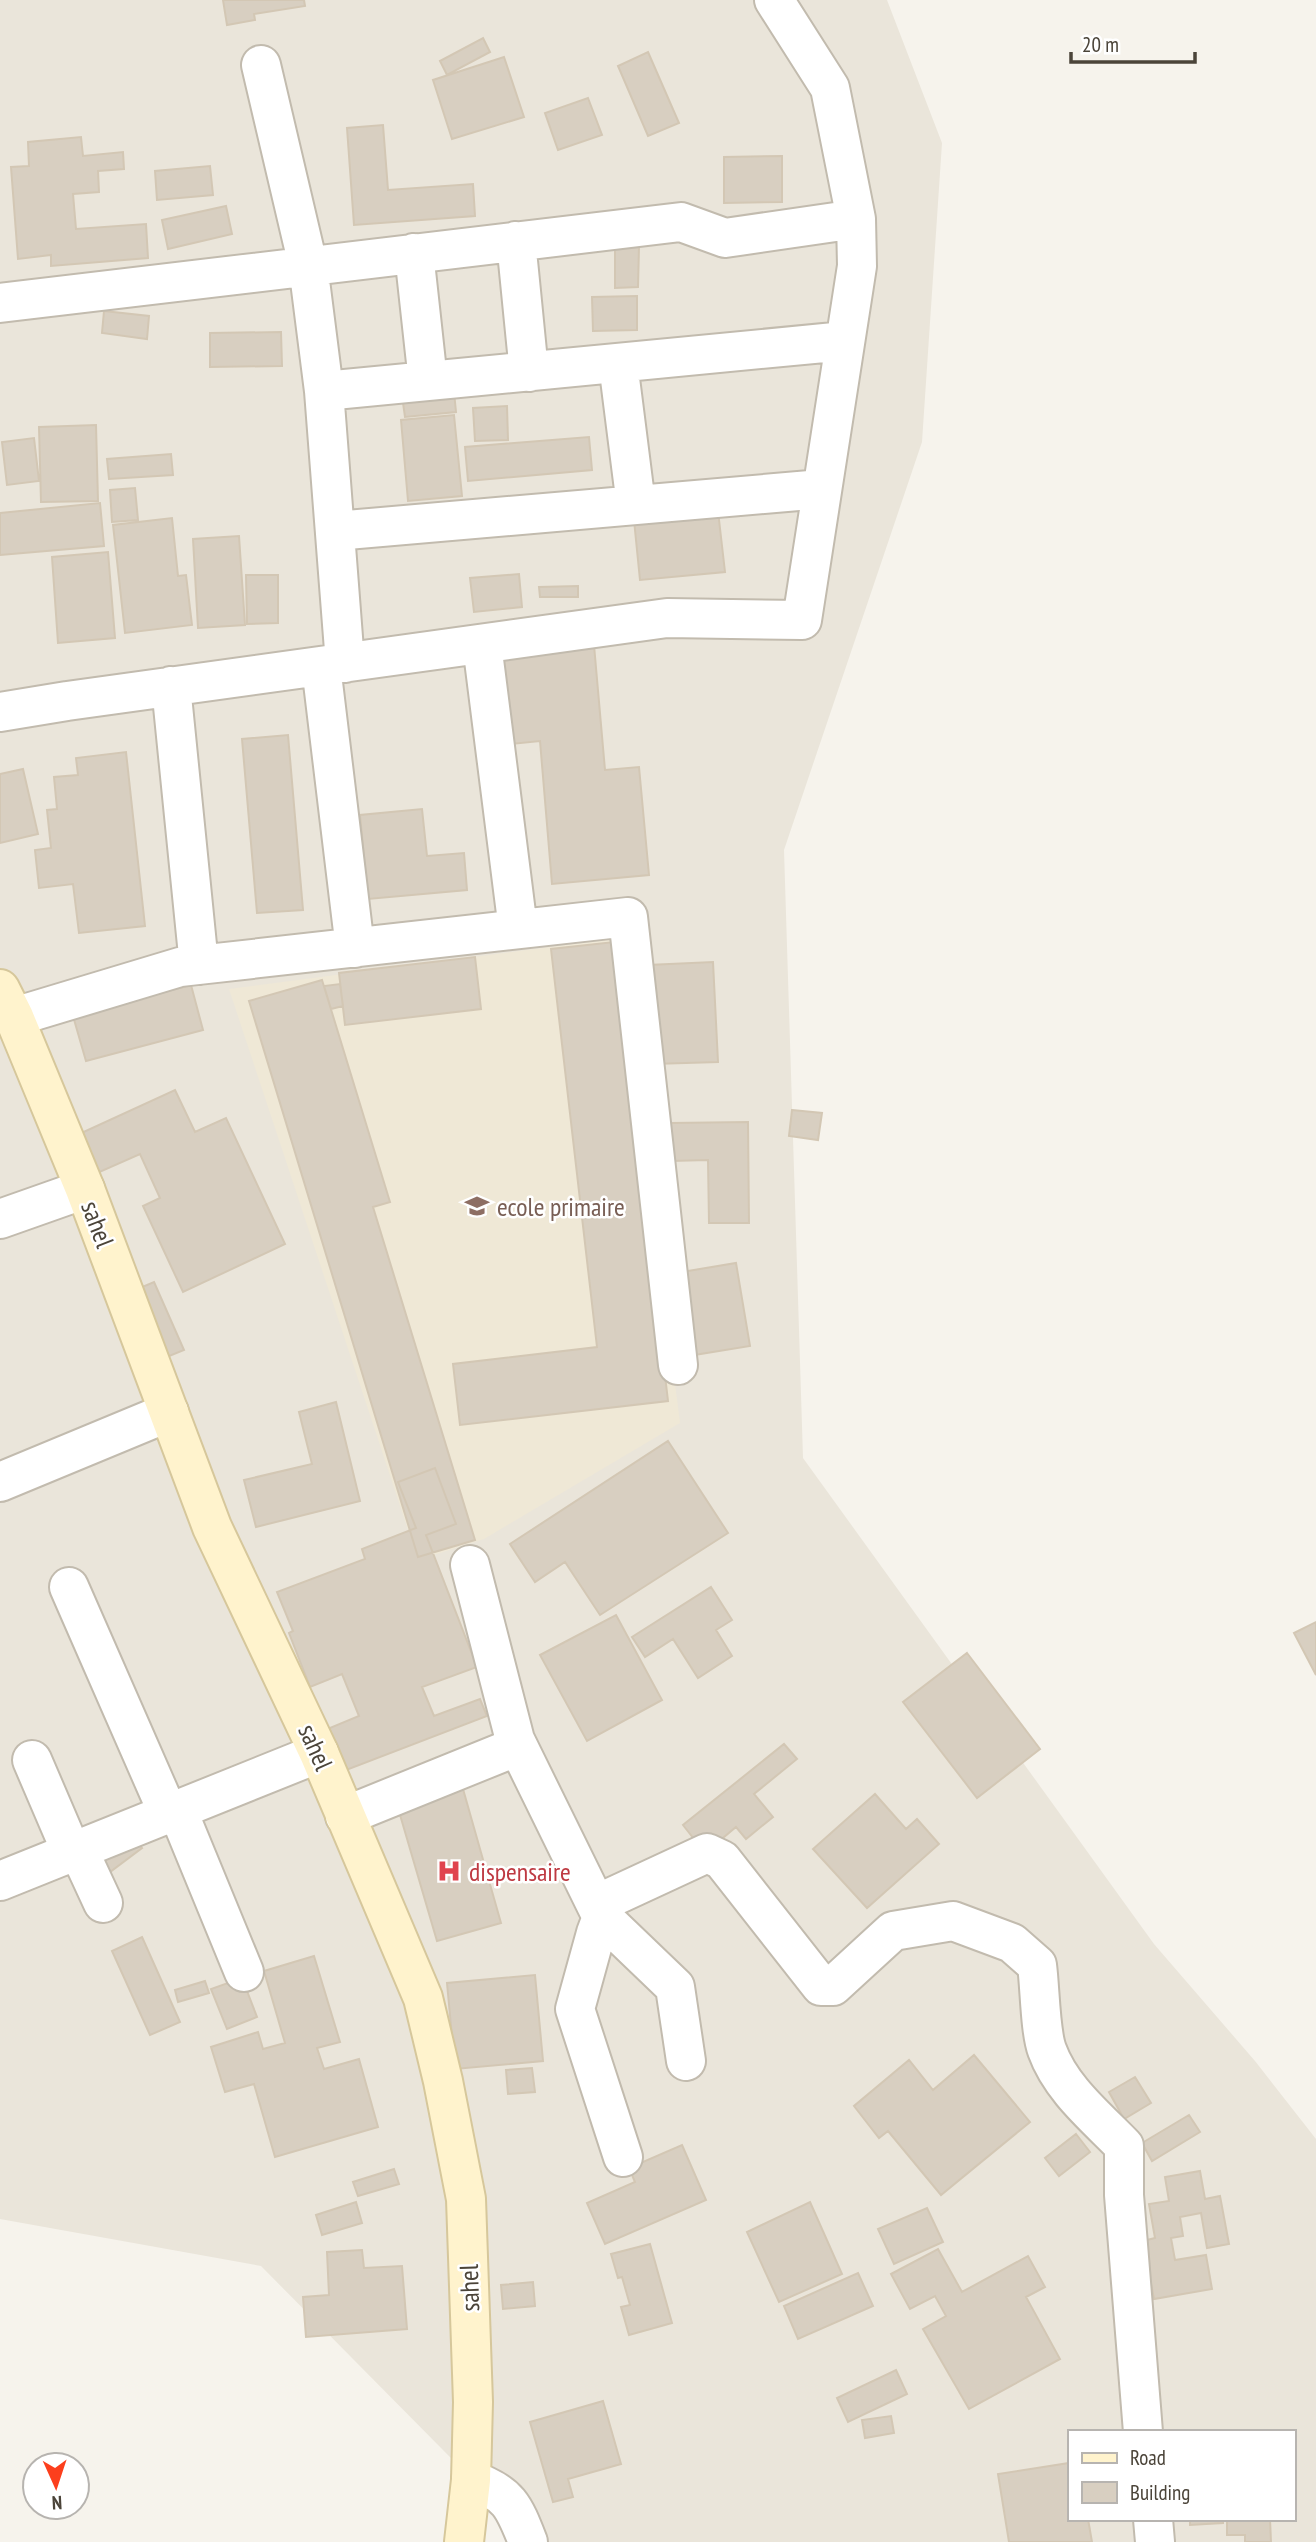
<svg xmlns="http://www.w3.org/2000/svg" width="1316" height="2542" viewBox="0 0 1316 2542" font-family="'PT Sans Narrow',sans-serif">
<rect width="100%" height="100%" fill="#f6f3ec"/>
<path fill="#eae5da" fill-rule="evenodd" d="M0 0H887L942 143 922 442 784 850 803 1458 1154 1944 1255 2061 1316 2139V2542H534L261 2266 0 2219ZM1069 2432H1293V2519H1069Z"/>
<path fill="#efe8d6" d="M619 938 680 1423 484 1539 418 1560 229 989Z"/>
<path fill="#d8cfc1" stroke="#d3c7b4" stroke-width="2" d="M223 0H304L305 6 254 14 255 20 227 25Z
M483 38 490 52 447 75 440 61Z
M648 52 679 123 648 136 618 66Z
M504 57 524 117 452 139 433 80Z
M588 98 602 135 558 150 545 113Z
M383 125 388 190 473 184 475 216 354 225 347 128Z
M81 137 83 156 123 152 124 169 98 171 99 192 73 194 76 229 146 224 148 258 51 266V255L18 259 11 167 29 166 28 142Z
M782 156V202L724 203V157Z
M210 166 213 195 157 200 155 171Z
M226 206 232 234 168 249 162 220Z
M639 247 638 287 615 288V248Z
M637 296V330L593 331 592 297Z
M104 311 149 316 147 339 102 333Z
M281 332 282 366 210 367V333Z
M454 392 456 412 405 417 402 396Z
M507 406 508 440 475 441 473 408Z
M454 415 462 496 408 501 401 420Z
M96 425 98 501 41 502 39 427Z
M589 437 592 470 468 481 465 447Z
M34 438 39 481 7 485 2 442Z
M171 454 173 475 109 479 107 459Z
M135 488 138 520 112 522 110 490Z
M100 503 104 546 0 555V513Z
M718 511 725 572 640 580 634 520Z
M172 518 178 576 186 575 192 625 125 633 113 525Z
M239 536 245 625 198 628 193 539Z
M108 552 115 638 58 643 52 557Z
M519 574 522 607 474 612 470 578Z
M246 575H278V623L247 624Z
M578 586V597H540L539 587Z
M594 645 605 770 639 767 649 875 552 884 540 741 500 745 492 654Z
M288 735 303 910 257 913 242 739Z
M126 752 145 926 79 933 73 884 39 888 35 850 51 848 47 810 57 809 54 777 78 775 76 758Z
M23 769 38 834 0 843V774Z
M422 809 427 856 464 853 467 890 368 899 360 815Z
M614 942 668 1401 460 1425 453 1364 597 1347 551 949Z
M475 957 481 1009 345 1025 339 973Z
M713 962 718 1062 653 1064 648 965Z
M322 980 390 1202 373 1207 475 1540 418 1557 249 1001Z
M340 984 343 1006 331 1009 324 986Z
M191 985 203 1030 86 1061 73 1016Z
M175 1090 195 1132 226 1118 285 1244 183 1292 143 1206 160 1198 140 1154 95 1174 77 1135Z
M792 1110 822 1113 818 1140 789 1136Z
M748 1122 749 1223H709L708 1160 671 1161V1123Z
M736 1263 750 1346 688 1356 676 1273Z
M154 1282 184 1350 157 1361 128 1293Z
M336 1402 360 1501 256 1527 244 1480 312 1464 299 1412Z
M668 1441 728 1533 600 1615 565 1562 535 1582 510 1544Z
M435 1468 456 1524 426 1535 477 1667 422 1687 434 1716 480 1699 487 1716 341 1772 325 1730 359 1716 342 1674 310 1687 289 1633 293 1631 277 1592 365 1559 362 1549 416 1528 398 1482Z
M711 1587 732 1620 716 1630 732 1656 698 1678 673 1639 645 1657 632 1637Z
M616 1615 662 1700 587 1741 540 1655Z
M1316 1622V1675L1294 1633Z
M967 1653 1040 1749 977 1798 903 1702Z
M784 1744 797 1759 754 1794 773 1817 746 1839 736 1827 705 1853 683 1825Z
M463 1789 501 1923 437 1941 398 1808Z
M875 1794 906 1829 917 1819 939 1844 867 1908 813 1849Z
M131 1834 142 1848 106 1875 94 1860Z
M142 1937 180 2022 150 2035 112 1951Z
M314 1956 340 2042 317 2048 324 2069 359 2059 378 2127 275 2157 254 2084 225 2092 211 2047 258 2032 263 2049 285 2043 264 1971Z
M535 1975 543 2061 455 2069 447 1983Z
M242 1978 257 2017 227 2029 211 1989Z
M205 1981 209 1993 178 2002 175 1990Z
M974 2055 1030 2122 941 2195 888 2131 879 2138 854 2106 909 2060 933 2090Z
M532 2068 535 2092 508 2094 506 2070Z
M1135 2077 1151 2103 1124 2119 1109 2092Z
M1189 2115 1200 2132 1152 2161 1142 2143Z
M1076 2134 1090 2152 1059 2176 1045 2158Z
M682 2145 706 2200 605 2244 587 2203 635 2182 629 2168Z
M394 2169 399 2184 358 2196 353 2182Z
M1200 2171 1205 2199 1220 2196 1229 2244 1207 2248 1201 2213 1180 2217 1183 2236 1171 2238 1175 2260 1206 2255 1212 2289 1154 2299 1143 2241 1155 2238 1149 2204 1169 2201 1165 2177Z
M356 2202 362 2223 322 2235 316 2215Z
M810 2202 842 2274 779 2302 747 2232Z
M927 2208 943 2242 894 2264 878 2229Z
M650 2244 672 2323 629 2335 621 2307 630 2305 622 2277 618 2278 611 2254Z
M938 2249 962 2292 1028 2256 1045 2287 1026 2297 1060 2359 969 2409 923 2329 946 2316 935 2296 910 2309 891 2274Z
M362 2250 364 2268 402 2266 407 2329 306 2337 303 2297 329 2295 327 2252Z
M858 2273 873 2306 798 2339 784 2306Z
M533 2282 535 2306 503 2309 501 2285Z
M896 2370 907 2394 848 2422 837 2398Z
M603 2401 621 2464 568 2479 573 2497 553 2502 530 2422Z
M891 2416 894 2433 865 2438 862 2420Z
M1069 2463V2519H1088L1092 2542H1009L998 2474Z
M1190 2519H1223V2523L1190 2525Z
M1227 2519H1270L1271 2542H1245V2535H1227Z"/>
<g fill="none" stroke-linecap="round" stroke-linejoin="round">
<g stroke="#c2bbae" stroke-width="42">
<path id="street" d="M261 65 308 265 324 391 345 663
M516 241 529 372
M414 253 428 381
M0 303 681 222 725 238 856 219
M618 363 636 505
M324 391 845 341
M335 531 822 489
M482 644 518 929
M321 666 355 948
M171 686 199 965
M0 712 67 701 667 618 802 620 857 266 856 219 830 88 774 0
M14 1017 180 967 628 917 678 1365
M0 1219 85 1189
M0 1482 169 1412
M470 1565 515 1740 602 1917 675 1987 686 2061
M69 1587 168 1813
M32 1760 71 1851
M177 1809 244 1972
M345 1816 518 1746
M78 1849 103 1903
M0 1881 319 1753
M597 1904 707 1853 722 1860 821 1986H833L893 1931 953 1921 1012 1943 1037 1965C1040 1987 1040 2031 1047 2050 1061 2089 1096 2117 1124 2146V2195L1143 2432
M602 1917 596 1933 575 2009 623 2157
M471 2480C509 2493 514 2506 528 2542
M1153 2519 1155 2542"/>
</g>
<g stroke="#d6c79b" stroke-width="42">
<path id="secondary" d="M0 989 14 1017 85 1189 212 1527 319 1753 423 1998 443 2081 466 2199 473 2402 471 2480 464 2542"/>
</g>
<use href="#street" stroke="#fff" stroke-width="38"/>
<use href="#secondary" stroke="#fff3cd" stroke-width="38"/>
</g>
<defs>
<g id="school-bare" transform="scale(1.89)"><path d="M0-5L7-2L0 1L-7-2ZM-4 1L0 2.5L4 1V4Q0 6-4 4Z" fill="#8d6e63" stroke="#fff" stroke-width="2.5" paint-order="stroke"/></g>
<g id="hospital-bare" transform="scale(1.89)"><path d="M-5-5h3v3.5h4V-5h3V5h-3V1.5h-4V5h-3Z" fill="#e0444e" stroke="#fff" stroke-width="2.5" paint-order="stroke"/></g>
</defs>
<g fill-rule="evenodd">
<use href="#school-bare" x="477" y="1206"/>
<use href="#hospital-bare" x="449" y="1871"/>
</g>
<g text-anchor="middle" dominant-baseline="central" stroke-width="5" stroke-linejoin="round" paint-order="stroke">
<g font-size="26" fill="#785e54" stroke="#fff" text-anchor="start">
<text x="497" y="1206">ecole primaire</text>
</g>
<g font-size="26" fill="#4b4439" stroke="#fff">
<text transform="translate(98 1224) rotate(69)">sahel</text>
<text transform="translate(316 1747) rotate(66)">sahel</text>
<text transform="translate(469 2288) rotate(-92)">sahel</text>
</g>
<g font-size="26" fill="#be3a42" stroke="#fff" text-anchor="start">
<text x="469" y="1871">dispensaire</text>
</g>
</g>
<rect x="1068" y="2430" width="228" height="91" fill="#ffffff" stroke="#b7b4b0" stroke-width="2"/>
<rect x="1082" y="2453" width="35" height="10" fill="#fff3cd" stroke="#b7b4b0" stroke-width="2"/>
<text x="1130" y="2465" font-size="21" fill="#4b4439">Road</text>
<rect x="1082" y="2482" width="35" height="21" fill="#d8cfc1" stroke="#b7b4b0" stroke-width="2"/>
<text x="1130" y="2500" font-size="21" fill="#4b4439">Building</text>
<g transform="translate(56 2486) rotate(177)"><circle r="33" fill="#ffffff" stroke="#b7b4b0" stroke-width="2"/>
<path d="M0-5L12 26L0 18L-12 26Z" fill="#fc3f1d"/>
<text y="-10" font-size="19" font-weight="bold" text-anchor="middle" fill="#4b4439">N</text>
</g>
<path d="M1071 52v10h124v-10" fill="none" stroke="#4b4439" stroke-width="3.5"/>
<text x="1082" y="52" font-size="21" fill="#4b4439" stroke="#ffffff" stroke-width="5" paint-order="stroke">20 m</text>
</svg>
